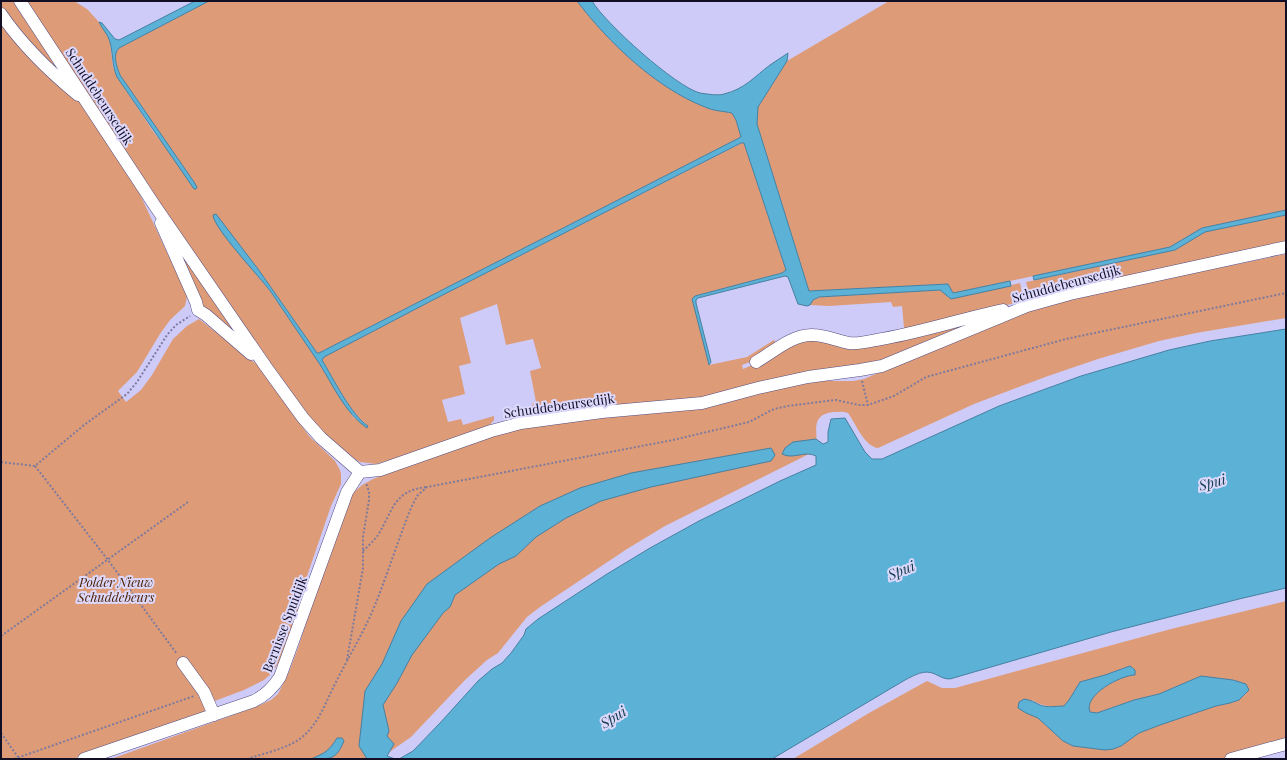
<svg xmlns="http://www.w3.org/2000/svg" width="1287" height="760" viewBox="0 0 1287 760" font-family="'Playfair Display',serif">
<rect width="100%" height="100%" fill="#cfcbf9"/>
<path fill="#de9b77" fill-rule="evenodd" d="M1 1H18L74 85 55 73 1 9Z
M23 1H74L87 9 99 22 108 35 110 43 113 67 117 77 155 134 194 182 120 75 117 68 115 54 119 48 209 1H577C608 42 656 88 705 107 713 111 723 111 732 113L736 120 741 137 739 138 319 353H317L258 269 216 215 214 214 230 242 270 291 313 354 354 418 368 425C351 415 333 378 322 360L324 357 429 302 742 143H744L786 270 782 273 695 296 709 365 747 357 774 340 778 346 758 359 742 365 743 369 762 361 804 338 849 345 994 313 881 361 713 396 542 416 534 412 532 407 533 403 536 402 530 371 541 368 533 339 506 345 497 304 460 318 471 363 459 366 465 394 442 400 448 422 461 419 463 425 494 416V420L488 427 390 460 376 464 360 462 344 453 307 417 141 181Z
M889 1H1286V210L1202 228 1170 247 953 293 947 284 809 291 757 124 758 107 787 61Z
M1 19 77 99 84 108 138 190 183 287 187 297 185 306 170 320 160 334 137 372 118 391 126 402 141 390 152 375 173 339 187 326 199 319 259 366 309 436 335 461 340 470 341 474V484L331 506 305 582 297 614 279 662 272 673 264 680 244 690 212 702 220 718 72 759H1Z
M1286 215V243L1038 297C1029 295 1028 290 1026 282L1175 250 1205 232Z
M164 224 253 352 201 304Z
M1286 254V318L1196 333 1159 341 1098 359 1048 376 974 404 878 448C864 446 856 424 848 413 843 411 838 412 833 412 805 416 823 438 813 452L665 526 627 549 540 607 527 617 498 653 487 660 465 680 411 737 388 753 377 759H111L258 706 271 700 278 694 289 672 298 648 328 555 351 495 362 485 373 479 401 468 517 426 668 412 699 408 751 394 798 385 823 381H853L864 379 1027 310 1136 285Z
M1020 283C1022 292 1023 296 1015 303L953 318 916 330 904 328 902 306 893 307 891 302 829 306 810 305 813 300 819 297 940 290 951 299Z
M1286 601V739L1222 759H793L869 713 927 681 942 688H955L1171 629ZM1130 666 1127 675C1115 682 1083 694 1090 712L1097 713 1134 700 1159 694 1201 676 1233 680 1246 684V694L1239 700 1230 703 1216 706 1160 725 1139 733 1121 746 1113 749 1105 750 1073 746 1063 741 1038 718 1032 700C1044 707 1051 707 1064 706L1069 700 1080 682 1105 675Z"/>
<path fill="#5cb1d7" stroke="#4680a1" d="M195 1H209L119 48C112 55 117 67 120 75L194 182 197 187 196 189H194L117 77C112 66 113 53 110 42 108 34 102 29 99 22L102 23 115 39 119 40Z
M577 1H592C605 23 676 87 700 93 707 94 718 96 724 94 745 89 755 76 770 65 776 61 782 57 788 53L787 61 758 107 757 124 809 291 948 284 953 293 1010 281 1011 286 951 299 940 290 819 297 813 300 810 305 807 306 798 304 788 277 785 276 698 298 696 300V303L711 362 709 365 692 299 695 296 782 273 786 270 744 143H741L429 302 324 357 322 360C333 378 351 415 368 426L367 428C345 413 333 385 319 363 303 339 287 316 271 292 260 277 214 229 213 215L216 214 258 269 317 353H319L741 137 736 120 732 113C723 111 713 111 705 107 656 88 608 42 577 1Z
M1286 210V215L1205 232 1175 250 1034 280 1033 276 1170 247 1202 228Z
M1286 329V588L1239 599 1111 632 950 679C944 679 941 677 935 674 924 669 915 675 905 680L772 759H399L413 751 440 723 478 681 492 669 502 663 511 653 524 635 526 629 538 619 607 574 650 548 699 521 780 481 816 465V456C805 450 793 460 782 454L785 448 793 442 816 439 823 444 828 442V432L831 419 845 418 865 452 872 459H882L999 406 1081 376 1169 350 1210 341Z
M771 448 775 455 771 461 651 487 601 501 566 518 536 537 516 556 499 564 455 595 450 607 443 613 412 655 397 683 383 705 389 731 387 736 394 744 387 756 395 759H367L359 746 365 691 382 664 401 621 427 584 490 538 540 506 580 488 631 473Z
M1130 666 1135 670V675C1121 675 1083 695 1090 712L1097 713 1134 700 1159 694 1201 676 1233 680 1246 684 1249 690 1239 700 1230 703 1216 706 1160 725 1139 733 1121 746 1113 749 1105 750 1073 746 1063 741 1038 718 1026 713 1018 708 1019 702 1024 699C1031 700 1034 702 1040 705 1047 708 1056 706 1064 706L1069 700 1080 682 1105 675Z
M337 738H342L344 741C336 760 331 759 311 759 325 753 329 751 337 738Z"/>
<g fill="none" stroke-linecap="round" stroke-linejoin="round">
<g stroke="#544d7f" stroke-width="13">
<path id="minor" d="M20 1 155 206 266 367 303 418 321 438 360 472 380 470 491 431 521 423 602 412 702 403 758 388 808 377 860 370 882 366 1027 306 1070 294 1286 247
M1 14C22 45 49 71 78 95
M161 223 196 302 198 310 206 315 251 354
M756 362C773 352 793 334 813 335 825 335 837 341 849 343 857 344 867 342 876 340 919 333 960 319 1003 310
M183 663 204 692 214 715
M84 759 254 701C266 695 273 688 280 677L347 492 360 472
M1231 759 1286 744"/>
</g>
<path stroke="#7e7a9d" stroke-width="2" stroke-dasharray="2 2" stroke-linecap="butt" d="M862 381 868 405
M1 462 35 466 84 425 127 394 137 382 167 335 176 325 190 316
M35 466 108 560 177 654
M363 551C368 546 374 541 378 535 393 511 393 491 426 487
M1 636 188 502
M347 660 363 568V537L369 500V492L366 483
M1 733 18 757
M14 759 194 696
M247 759C265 753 286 749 301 738 319 724 326 701 336 682 349 656 364 632 375 605 388 573 398 540 411 508L417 496 427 487 673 440 749 422 774 409 788 406 836 400 859 405H868L894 396 926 377 1066 339 1286 293"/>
<use href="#minor" stroke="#fff" stroke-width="12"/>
</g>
<g text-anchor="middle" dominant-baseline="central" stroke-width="4" stroke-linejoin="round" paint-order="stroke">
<g font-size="13" fill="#120e23" stroke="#dcd9fd">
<text transform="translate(100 96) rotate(57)">Schuddebeursedijk</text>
<text transform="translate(1066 283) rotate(-15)">Schuddebeursedijk</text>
<text transform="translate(559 405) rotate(-8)">Schuddebeursedijk</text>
<text transform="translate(284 624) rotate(-69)">Bernisse Spuidijk</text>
</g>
<g font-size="13" font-style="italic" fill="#4e2205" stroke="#dcd9fd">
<text x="116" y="581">Polder Nieuw<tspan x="116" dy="15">Schuddebeurs</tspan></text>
</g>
<g font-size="14" font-style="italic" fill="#143b4b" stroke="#dcd9fd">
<text transform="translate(1212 482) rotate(-15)">Spui</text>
<text transform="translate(901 570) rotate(-22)">Spui</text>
<text transform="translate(613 717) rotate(-32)">Spui</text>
</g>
</g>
<rect width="1287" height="760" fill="none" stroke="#120e23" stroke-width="4"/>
</svg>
